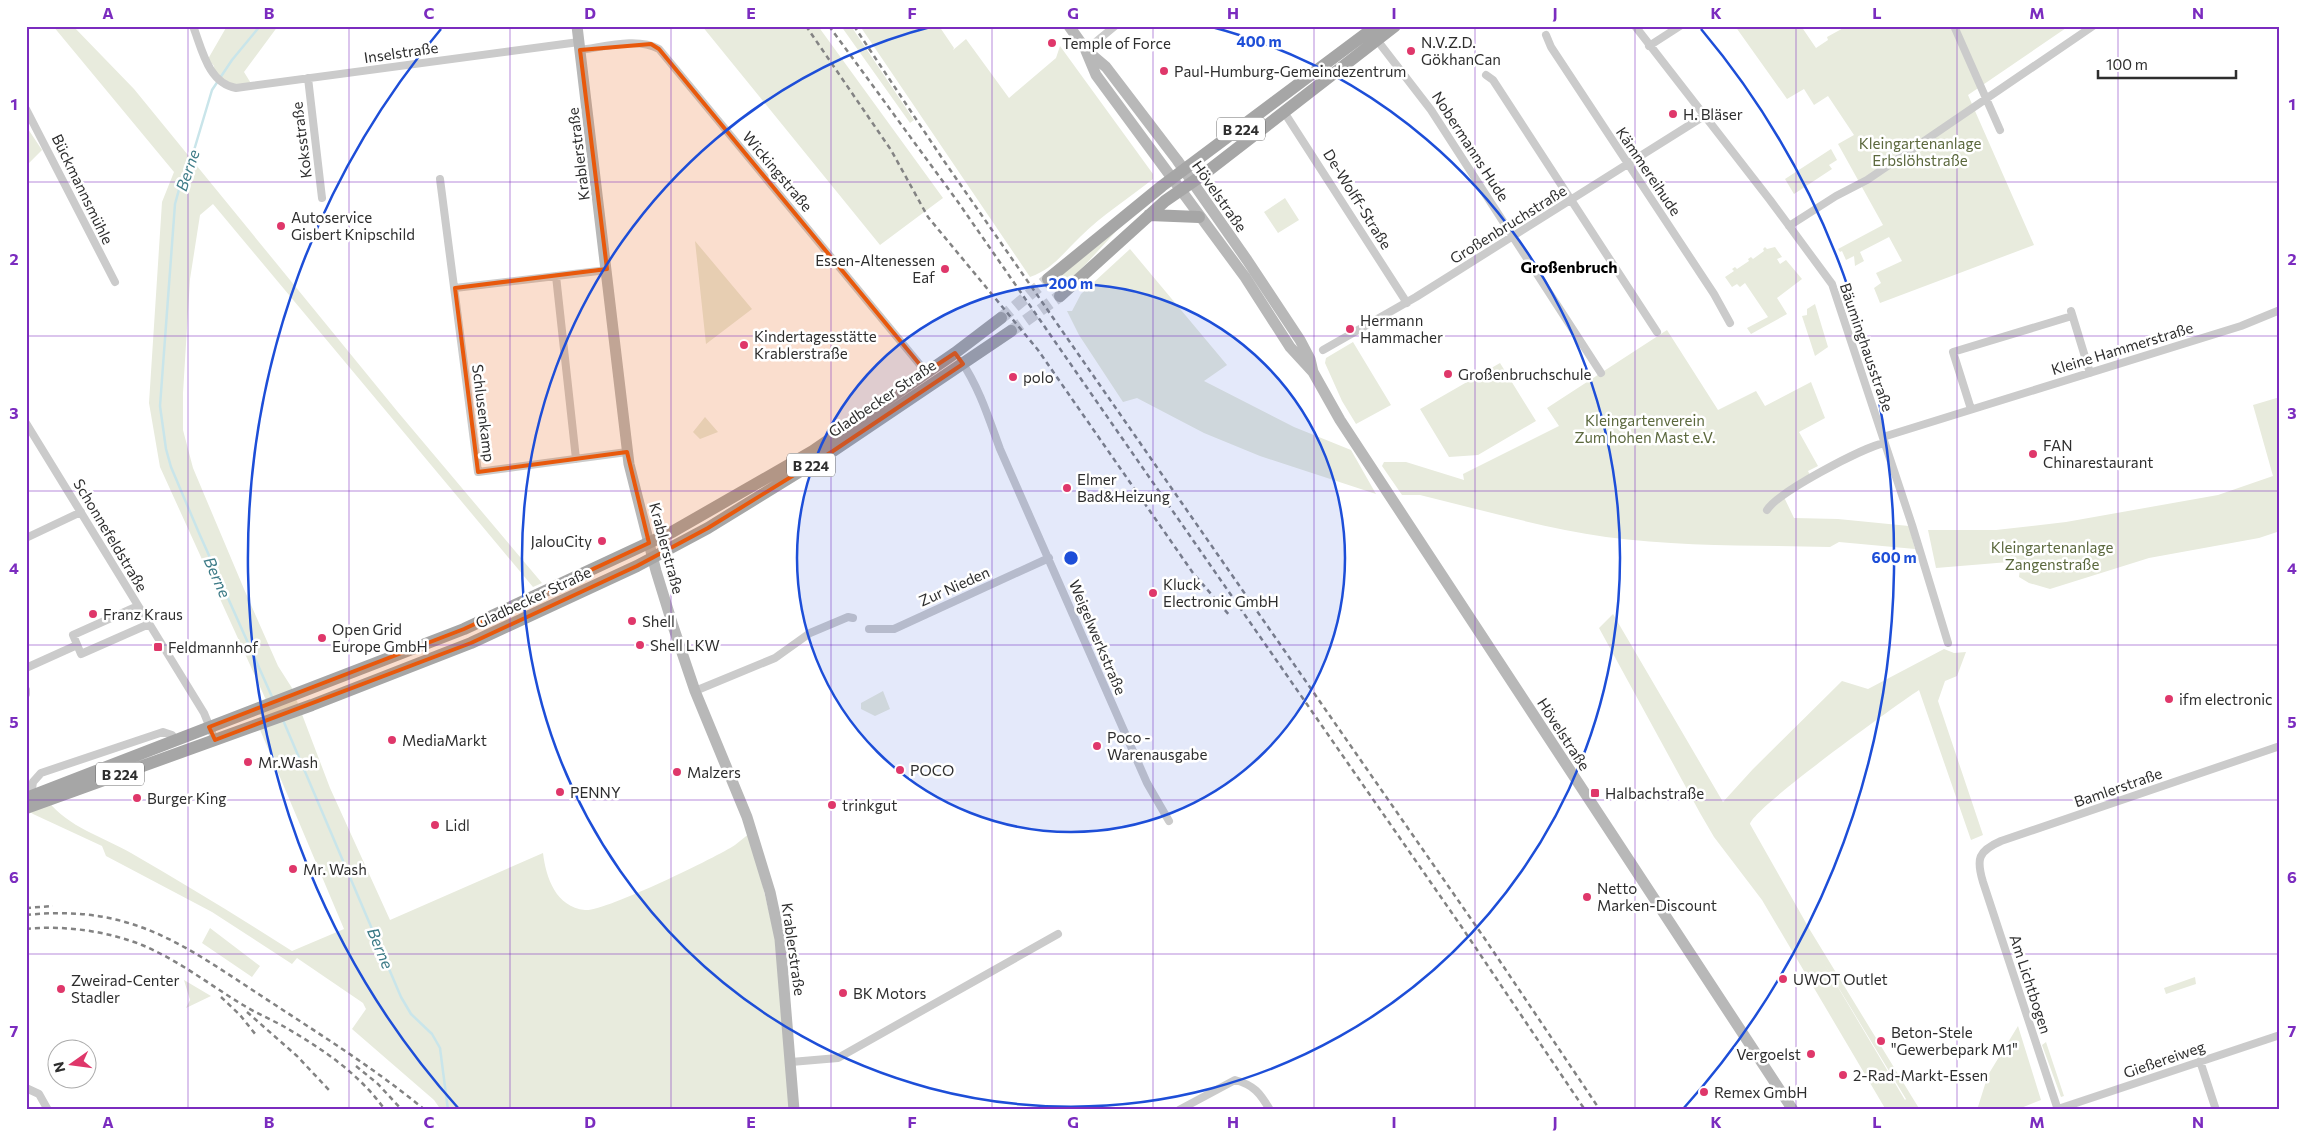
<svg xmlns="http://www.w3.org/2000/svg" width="2306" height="1136" viewBox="0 0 2306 1136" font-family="Commissioner,sans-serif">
<rect width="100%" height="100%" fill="#fff"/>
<path fill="#e8ebdd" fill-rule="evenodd" d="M53 26H73L134 89 397 411 542 583 533 587 213 204 200 215 190 279 183 393V430L193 468 244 589 278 666 292 688 330 788 390 920 543 853C546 878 556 907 585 910 602 913 717 857 735 845 740 841 745 837 750 833L775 937 790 1110H441L434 1100 352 1029 366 1009 363 1003 297 958 292 964 212 912 106 856 102 846 33 814 27 809 48 801C68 827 103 837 131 853 186 885 239 917 292 951L344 929 258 725 267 720 250 708 266 700 160 467 149 403 162 202 174 172Z
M227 26H278L244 72 252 85 236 86 214 74V66L208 59Z
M702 26H818L943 198 880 245Z
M841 26H851L914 120 910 123Z
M860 26H939L954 48 953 50 966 39 1009 98 1056 58 1060 46 1153 174V179C1129 198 1102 215 1080 237 1063 253 1053 269 1030 277Z
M1735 26H1801L1816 48 1828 40 1827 37 1847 26H2069L1968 95 2034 245 1880 303 1874 288 1881 283 1876 273 1902 261 1889 237 1860 252 1864 261 1855 266 1854 256 1846 260 1842 251 1840 252 1838 249 1883 225 1838 144 1854 135 1828 96 1814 105 1804 89 1787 99Z
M26 126 42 150 29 163 26 159Z
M1831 149 1837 160 1829 165 1832 169 1794 194 1785 179Z
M1285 198 1299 220 1278 233 1264 212Z
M1120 227 1085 265 1058 291 1052 283Z
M695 241 752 309 706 344Z
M1765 247 1767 249 1775 247 1782 257 1777 259 1780 264 1786 260 1802 279 1777 298 1787 314 1751 334 1747 328 1768 317 1745 283 1740 287 1737 284 1732 287 1725 277 1734 271 1732 269 1735 267 1737 269 1749 261 1748 259 1751 257 1753 259 1764 251 1763 249Z
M1130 249 1227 365 1204 381 1294 427 1351 450 1376 494 1260 456 1204 433 1137 398 1123 402 1079 335 1067 311H1072L1081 294Z
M1815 304 1828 347 1815 356 1802 316 1807 315V309Z
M1667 330 1718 410 1756 391 1765 406 1811 382 1825 418 1799 432 1818 466 1808 471 1811 477 1782 493 1794 518 1838 519 1909 526 1915 549 1839 542 1830 547C1756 545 1680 547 1606 537 1544 528 1482 510 1420 495H1402L1382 466 1384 462H1406L1464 480 1463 474 1559 426 1547 408Z
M1353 342 1391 405 1356 424 1342 401 1325 363 1326 358Z
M1500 363 1536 421 1478 455 1449 457 1420 409Z
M2280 397V531L2259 538 2149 558 2050 589 2029 583 2019 577 2021 561 1936 568 1928 530H1996L2066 522 2218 495 2273 476 2253 405Z
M705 417 718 432 700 439 693 432Z
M1613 614 1723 802 1753 769 1842 681 1868 689 1944 649 1954 653 1966 652 1957 676 1945 681 1938 701 1983 835 1971 840 1919 690C1895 706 1754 807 1750 824L1810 930 1920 1110H1886L1762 900 1714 837 1700 813 1599 628ZM1823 962 1906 1099 1905 1100Z
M883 691 890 709 875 716 861 709V703Z
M210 928 260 966 252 977 202 943Z
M2195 977 2196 984 2166 994 2164 988Z
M184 980 211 996 186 1008 190 1000Z
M2018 1026 2041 1100 2016 1110H1977L1988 1075Z
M2046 1042 2064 1096 2061 1097 2042 1045Z"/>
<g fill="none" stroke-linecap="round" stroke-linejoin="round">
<path stroke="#c9e5ea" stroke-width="2.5" d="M260 26 232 60 212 90 192 157 183 175 175 204 160 406 166 449 171 467 199 533 273 699
M283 720 401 997 411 1014 432 1034 440 1048 448 1110"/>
<path stroke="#d5d5d5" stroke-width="12" stroke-dasharray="12 6" stroke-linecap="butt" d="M1001 318 1048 279
M1011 331 1060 296"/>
<path stroke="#cbcbcb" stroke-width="8" d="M193 26C202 49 208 83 236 88L579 42
M1635 26 1770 200 1832 284 1912 525 1948 643
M1954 26 2000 130
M1546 35 1551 47 1714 294 1730 323
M1377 40 1431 110 1601 373
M1649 46 1680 26
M580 50C604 47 637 37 659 49L926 372
M1086 50 1115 26
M1486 75 1493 80 1657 332
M308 78 322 198
M26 109 115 282
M1284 112 1407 303
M440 179 478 472 627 452
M1789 226 1836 196 1867 180 2093 26
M556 276 576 459
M455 288 607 270
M2071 311 2090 373
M1323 350 1416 297 1704 116
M961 361C979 387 989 419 1000 449L1147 783 1169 821
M1971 409 1953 352 2072 316
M26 423 204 713 215 740
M1883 437 2241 326 2280 310
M1767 510C1778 492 1862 448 1884 443
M26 538 81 512
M138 606 73 635 81 654 149 624
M869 629H894L1049 558
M26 668 77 645
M26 690V694
M695 691 775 658 810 633 848 617 853 618
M31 796 33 782 41 773 163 732 172 735 176 740
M2200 1061 2216 1110
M791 1062 838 1058 1058 934
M26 1088 39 1094 48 1110
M2058 1109 2280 1035
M1179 1110 1235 1080C1254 1085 1260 1093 1270 1110
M2058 1110 1983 882C1976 859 1978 851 2001 841L2280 746"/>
<path stroke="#b8b8b8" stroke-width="11" d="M577 26 629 464 656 571 673 626 695 691 747 817 770 892 780 939 794 1110
M1069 26 1086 50 1106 67 1177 160 1247 260 1300 340 1310 359 1313 372 1340 420 1793 1110
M1086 51 1096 75 1245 277 1290 347 1313 372"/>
<path stroke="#a6a6a6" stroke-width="12" d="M1149 215 1199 217
M1048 279 1162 186 1376 26
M1060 296 1165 201 1204 174 1395 26
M26 798 464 629 672 532 813 451 955 353 1001 318
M26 808 312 705 471 643 637 566 708 528 833 451 1011 331"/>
<path stroke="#838383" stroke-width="2.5" stroke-dasharray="5 4" stroke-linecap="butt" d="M806 26 891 150 928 217 1038 350 1193 573 1230 616
M829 26 958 202 1461 926 1585 1110
M854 26 944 161 1485 939 1600 1110
M26 908 53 906
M26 915C63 911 99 913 135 925 180 940 220 969 260 995 316 1032 373 1067 425 1110
M26 929C63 925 107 931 142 945 178 960 210 985 243 1005 256 1013 270 1019 283 1026 321 1048 359 1073 385 1110
M221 997 240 1015 256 1035
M247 1012 297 1056 329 1090
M356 1066 378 1084 402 1110"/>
</g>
<path fill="#e8590c" fill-opacity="0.2" stroke="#e8590c" stroke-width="4" stroke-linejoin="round" d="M651 44 659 49 926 372 955 353 963 364 833 451 708 528 637 566 471 643 215 740 209 727 464 629 649 543 627 452 478 472 455 288 607 269 580 50Z"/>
<path fill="none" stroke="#7b2cbf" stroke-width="1" stroke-opacity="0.55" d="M188 26V1110M349 26V1110M510 26V1110M671 26V1110M831 26V1110M992 26V1110M1153 26V1110M1314 26V1110M1475 26V1110M1635 26V1110M1796 26V1110M1957 26V1110M2118 26V1110M26 182H2280M26 336H2280M26 491H2280M26 645H2280M26 800H2280M26 954H2280"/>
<circle cx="1071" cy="558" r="274" fill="#1d4ed8" fill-opacity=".12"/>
<g fill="none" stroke="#1d4ed8" stroke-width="2.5">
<circle cx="1071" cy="558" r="274"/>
<path d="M1208 26A549 549 0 1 1 934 26"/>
<path d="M459 1109A823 823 0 0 1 441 29M1701 29A823 823 0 0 1 1683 1109"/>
</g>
<g fill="#df376a" stroke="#fff" stroke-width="2">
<circle cx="1052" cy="43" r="5"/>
<circle cx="1411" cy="51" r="5"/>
<circle cx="1164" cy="71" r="5"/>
<circle cx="1673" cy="114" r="5"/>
<circle cx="281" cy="226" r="5"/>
<circle cx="945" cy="269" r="5"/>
<circle cx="1350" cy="329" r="5"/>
<circle cx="744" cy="345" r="5"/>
<circle cx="1448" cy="374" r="5"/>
<circle cx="1013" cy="377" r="5"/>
<circle cx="2033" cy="454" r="5"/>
<circle cx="1067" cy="488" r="5"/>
<circle cx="602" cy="541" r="5"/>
<circle cx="1153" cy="593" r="5"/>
<circle cx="93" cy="614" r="5"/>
<circle cx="632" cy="621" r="5"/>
<circle cx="322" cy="638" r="5"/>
<circle cx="640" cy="645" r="5"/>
<rect x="153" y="642" width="10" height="10" rx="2.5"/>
<circle cx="2169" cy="699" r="5"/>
<circle cx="392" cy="740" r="5"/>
<circle cx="1097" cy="746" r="5"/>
<circle cx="248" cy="762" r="5"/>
<circle cx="900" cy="770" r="5"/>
<circle cx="677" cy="772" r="5"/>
<circle cx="560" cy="792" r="5"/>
<rect x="1590" y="788" width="10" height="10" rx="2.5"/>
<circle cx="137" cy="798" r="5"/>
<circle cx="832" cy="805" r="5"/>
<circle cx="435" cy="825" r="5"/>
<circle cx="293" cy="869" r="5"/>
<circle cx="1587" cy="897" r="5"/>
<circle cx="1783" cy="979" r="5"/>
<circle cx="61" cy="989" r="5"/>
<circle cx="843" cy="993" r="5"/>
<circle cx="1881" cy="1041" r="5"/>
<circle cx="1811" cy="1054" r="5"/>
<circle cx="1843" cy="1075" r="5"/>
<circle cx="1704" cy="1092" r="5"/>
</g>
<g text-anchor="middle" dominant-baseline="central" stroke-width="5" stroke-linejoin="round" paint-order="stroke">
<g fill="#fff" stroke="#6d6d6d" stroke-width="1">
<rect x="1217" y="117.5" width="48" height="23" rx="4"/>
<rect x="787" y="453.5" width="48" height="23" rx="4"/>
<rect x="96" y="762.5" width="48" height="23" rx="4"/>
</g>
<g font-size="14" font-weight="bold" fill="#2e2e2e">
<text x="1241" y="129">B 224</text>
<text x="811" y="465">B 224</text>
<text x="120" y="774">B 224</text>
</g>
<g font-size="15" fill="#2e2e2e" stroke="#fff" text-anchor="start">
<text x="1421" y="42">N.V.Z.D.<tspan x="1421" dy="17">GökhanCan</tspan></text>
<text x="1062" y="43">Temple of Force</text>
<text x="1174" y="71">Paul-Humburg-Gemeindezentrum</text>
<text x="1683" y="114">H. Bläser</text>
<text x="291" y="217">Autoservice<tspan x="291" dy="17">Gisbert Knipschild</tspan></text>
<text x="935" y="260" text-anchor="end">Essen-Altenessen<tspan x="935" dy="17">Eaf</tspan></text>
<text x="1360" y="320">Hermann<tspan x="1360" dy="17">Hammacher</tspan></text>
<text x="754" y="336">Kindertagesstätte<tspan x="754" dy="17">Krablerstraße</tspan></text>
<text x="1458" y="374">Großenbruchschule</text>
<text x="1023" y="377">polo</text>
<text x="2043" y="445">FAN<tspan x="2043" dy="17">Chinarestaurant</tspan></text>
<text x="1077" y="479">Elmer<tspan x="1077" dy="17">Bad&amp;Heizung</tspan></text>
<text x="592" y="541" text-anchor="end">JalouCity</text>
<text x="1163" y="584">Kluck<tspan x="1163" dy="17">Electronic GmbH</tspan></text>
<text x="103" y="614">Franz Kraus</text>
<text x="642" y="621">Shell</text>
<text x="332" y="629">Open Grid<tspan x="332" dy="17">Europe GmbH</tspan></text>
<text x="650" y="645">Shell LKW</text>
<text x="168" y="647">Feldmannhof</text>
<text x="2179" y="699">ifm electronic</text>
<text x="1107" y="737">Poco -<tspan x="1107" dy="17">Warenausgabe</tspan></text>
<text x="402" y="740">MediaMarkt</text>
<text x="258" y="762">Mr.Wash</text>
<text x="910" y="770">POCO</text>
<text x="687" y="772">Malzers</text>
<text x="570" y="792">PENNY</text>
<text x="1605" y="793">Halbachstraße</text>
<text x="147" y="798">Burger King</text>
<text x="842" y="805">trinkgut</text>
<text x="445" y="825">Lidl</text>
<text x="303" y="869">Mr. Wash</text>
<text x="1597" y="888">Netto<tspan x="1597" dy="17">Marken-Discount</tspan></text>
<text x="1793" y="979">UWOT Outlet</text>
<text x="71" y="980">Zweirad-Center<tspan x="71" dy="17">Stadler</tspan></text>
<text x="853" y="993">BK Motors</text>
<text x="1891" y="1032">Beton-Stele<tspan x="1891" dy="17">"Gewerbepark M1"</tspan></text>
<text x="1801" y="1054" text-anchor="end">Vergoelst</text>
<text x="1853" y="1075">2-Rad-Markt-Essen</text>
<text x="1714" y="1092">Remex GmbH</text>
</g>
<g font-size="15" fill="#2e2e2e" stroke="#fff">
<text transform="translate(401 52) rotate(-8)">Inselstraße</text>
<text transform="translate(301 140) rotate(-97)">Koksstraße</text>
<text transform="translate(1471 146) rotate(57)">Nobermanns Hude</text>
<text transform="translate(578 154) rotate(-97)">Krablerstraße</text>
<text transform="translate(778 171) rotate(50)">Wickingstraße</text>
<text transform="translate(1649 171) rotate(56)">Kämmereihude</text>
<text transform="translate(83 189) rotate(64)">Bückmannsmühle</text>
<text transform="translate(1220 196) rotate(55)">Hövelstraße</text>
<text transform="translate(1358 199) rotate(58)">De-Wolff-Straße</text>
<text transform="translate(1508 224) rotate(-32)">Großenbruchstraße</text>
<text transform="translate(1867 347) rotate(71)">Bäuminghausstraße</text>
<text transform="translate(2122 348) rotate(-17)">Kleine Hammerstraße</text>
<text transform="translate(882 398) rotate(-34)">Gladbecker Straße</text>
<text transform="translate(484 413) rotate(83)">Schlusenkamp</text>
<text transform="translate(111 535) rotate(59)">Schonnefeldstraße</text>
<text transform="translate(667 548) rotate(75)">Krablerstraße</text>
<text transform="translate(954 586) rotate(-24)">Zur Nieden</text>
<text transform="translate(533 597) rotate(-25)">Gladbecker Straße</text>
<text transform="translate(1098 637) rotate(67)">Weigelwerkstraße</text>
<text transform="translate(1564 734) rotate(57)">Hövelstraße</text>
<text transform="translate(2118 787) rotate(-19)">Bamlerstraße</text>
<text transform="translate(794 949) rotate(82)">Krablerstraße</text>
<text transform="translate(2031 984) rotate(72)">Am Lichtbogen</text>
<text transform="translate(2164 1059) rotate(-19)">Gießereiweg</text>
</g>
<g font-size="15" fill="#5b683d" stroke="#fff">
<text x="1920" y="143">Kleingartenanlage<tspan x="1920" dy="17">Erbslöhstraße</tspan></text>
<text x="1645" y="420">Kleingartenverein<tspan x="1645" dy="17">Zum hohen Mast e.V.</tspan></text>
<text x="2052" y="547">Kleingartenanlage<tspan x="2052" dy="17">Zangenstraße</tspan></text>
</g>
<g font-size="16" font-style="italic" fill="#3d7b87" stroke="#fff">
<text transform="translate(187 170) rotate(-71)">Berne</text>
<text transform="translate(218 577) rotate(66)">Berne</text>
<text transform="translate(381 948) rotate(67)">Berne</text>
</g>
<g font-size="16" font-weight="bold" fill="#000" stroke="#fff">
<text x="1569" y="266">Großenbruch</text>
</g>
</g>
<circle cx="1071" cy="558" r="8" fill="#1d4ed8" stroke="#fff" stroke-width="2.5"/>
<g font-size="15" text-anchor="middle" font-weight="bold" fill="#1d4ed8" stroke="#fff" stroke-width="5" stroke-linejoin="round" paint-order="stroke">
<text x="1259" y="47">400 m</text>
<text x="1071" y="289">200 m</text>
<text x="1894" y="563">600 m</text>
</g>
<rect width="2306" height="1136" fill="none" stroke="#ffffff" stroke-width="55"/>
<g transform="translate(72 1064) rotate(256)"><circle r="24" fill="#ffffff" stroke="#ababab"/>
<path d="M0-4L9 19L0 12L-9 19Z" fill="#df376a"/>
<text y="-8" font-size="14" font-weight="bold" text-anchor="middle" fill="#2e2e2e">N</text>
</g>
<path d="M2098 70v8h138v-8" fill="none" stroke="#2e2e2e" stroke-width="2.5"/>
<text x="2106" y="70" font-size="15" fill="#2e2e2e" stroke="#ffffff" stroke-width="4" paint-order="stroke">100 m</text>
<rect x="28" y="28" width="2250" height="1080" fill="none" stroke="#7b2cbf" stroke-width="2"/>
<g font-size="16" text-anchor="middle" font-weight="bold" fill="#7b2cbf">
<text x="108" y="19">A</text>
<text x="269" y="19">B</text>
<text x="429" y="19">C</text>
<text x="590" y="19">D</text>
<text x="751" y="19">E</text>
<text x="912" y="19">F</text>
<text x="1073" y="19">G</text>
<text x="1233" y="19">H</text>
<text x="1394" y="19">I</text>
<text x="1555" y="19">J</text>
<text x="1716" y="19">K</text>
<text x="1877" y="19">L</text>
<text x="2037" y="19">M</text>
<text x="2198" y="19">N</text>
<text x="14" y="110">1</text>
<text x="2292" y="110">1</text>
<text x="14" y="265">2</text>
<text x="2292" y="265">2</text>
<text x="14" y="419">3</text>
<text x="2292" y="419">3</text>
<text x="14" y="574">4</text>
<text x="2292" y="574">4</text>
<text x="14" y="728">5</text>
<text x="2292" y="728">5</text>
<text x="14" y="883">6</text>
<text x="2292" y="883">6</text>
<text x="14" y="1037">7</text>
<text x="2292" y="1037">7</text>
<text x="108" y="1128">A</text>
<text x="269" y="1128">B</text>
<text x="429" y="1128">C</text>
<text x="590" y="1128">D</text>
<text x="751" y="1128">E</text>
<text x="912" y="1128">F</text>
<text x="1073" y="1128">G</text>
<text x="1233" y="1128">H</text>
<text x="1394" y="1128">I</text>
<text x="1555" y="1128">J</text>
<text x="1716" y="1128">K</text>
<text x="1877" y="1128">L</text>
<text x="2037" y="1128">M</text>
<text x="2198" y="1128">N</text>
</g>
</svg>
